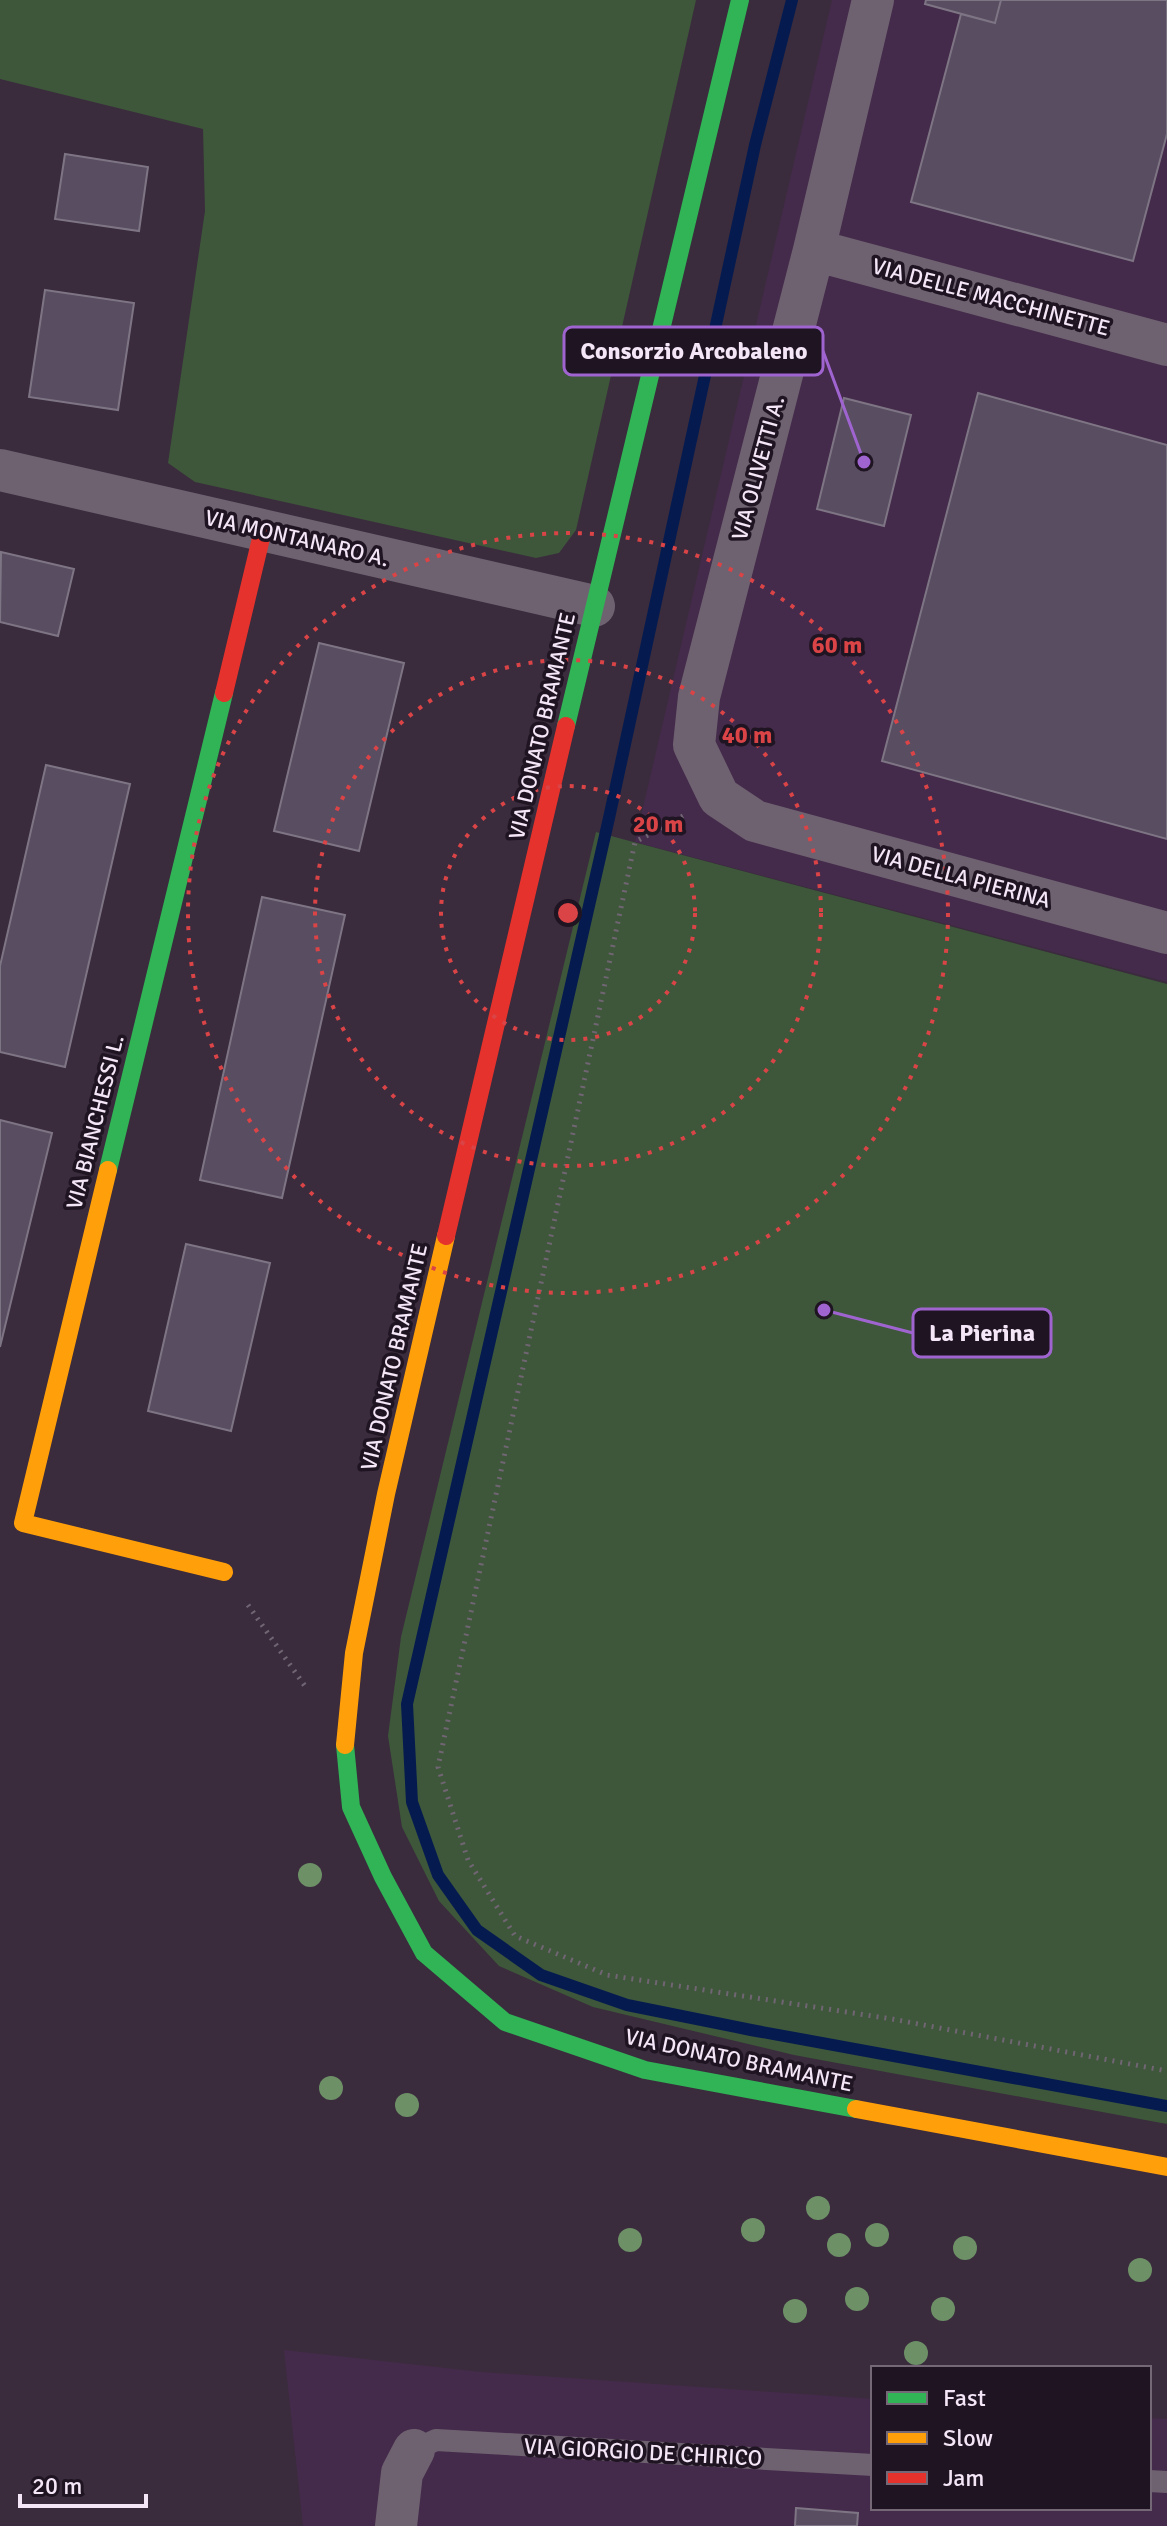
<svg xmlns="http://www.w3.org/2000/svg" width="1167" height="2526" viewBox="0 0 1167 2526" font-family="Signika,sans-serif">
<rect width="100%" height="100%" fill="#3a2c3d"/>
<path fill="#452b4b" d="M832 0H1167V982L635 842Z
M284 2350 481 2372 873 2399V2508H1149V2418L1167 2419V2526H303Z"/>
<path fill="#3e573a" d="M0 0H696L576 530 559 553 536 558 195 482 168 463 205 211 203 129 0 79Z
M596 832 1167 984V2124L794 2055 593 2007 499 1966 439 1901 402 1827 388 1736 401 1637Z"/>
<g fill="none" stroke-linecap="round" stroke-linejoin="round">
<path stroke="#051b50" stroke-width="12" d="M792 0 755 145 609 818 407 1704 412 1802 438 1875 477 1930 541 1975 627 2005 751 2030 1167 2106"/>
</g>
<path fill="#594d62" stroke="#7e7584" stroke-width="2" d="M926 0H1001L995 23 925 4Z
M1001 0H1167V134L1133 261 911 202 961 14 995 23Z
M65 154 148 167 139 231 55 219Z
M45 290 134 303 118 410 29 397Z
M978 393 1167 445V839L882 761Z
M844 398 911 415 884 526 817 509Z
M1 552 74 569 58 636 0 622Z
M319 643 404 663 359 851 274 831Z
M46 765 130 784 65 1067 0 1052V966Z
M262 897 345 915 282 1198 200 1180Z
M0 1120 52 1133 0 1347Z
M186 1244 270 1263 231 1431 148 1411Z
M796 2508 858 2513 857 2526H795Z"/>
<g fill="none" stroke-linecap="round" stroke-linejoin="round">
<path stroke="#706572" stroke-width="5" stroke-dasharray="2 6" stroke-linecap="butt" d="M683 816 635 842 438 1767 468 1860 515 1936 607 1975 892 2019 1167 2071
M248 1605 307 1689"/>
<path stroke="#6e6270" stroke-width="22" d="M414 2450 436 2440 873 2465
M1149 2481 1167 2482"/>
<path stroke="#6e6270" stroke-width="42" d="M873 0 814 250 699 697 694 745 719 797 755 821 1167 933
M814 250 1167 345
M0 470 594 606
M396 2526 402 2473 414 2450"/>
<path stroke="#30b455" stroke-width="18" d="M566 726 740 0
M108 1170 224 693
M345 1745 351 1807 383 1877 424 1953 505 2022 645 2070 856 2109"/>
<path stroke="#ff9f0a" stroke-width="18" d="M108 1170 23 1523 224 1572
M345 1745 354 1653 386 1494 446 1236
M856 2109 1167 2167"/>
<path stroke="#e5322d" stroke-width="18" d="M224 693 263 530
M446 1236 566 726"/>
</g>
<g fill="#6d9067">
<circle cx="310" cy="1875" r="12"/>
<circle cx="331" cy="2088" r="12"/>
<circle cx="407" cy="2105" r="12"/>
<circle cx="818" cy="2208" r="12"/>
<circle cx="753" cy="2230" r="12"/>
<circle cx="877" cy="2235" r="12"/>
<circle cx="630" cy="2240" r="12"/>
<circle cx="839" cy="2245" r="12"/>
<circle cx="965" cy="2248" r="12"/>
<circle cx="1140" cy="2270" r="12"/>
<circle cx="857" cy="2299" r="12"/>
<circle cx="943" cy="2309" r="12"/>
<circle cx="795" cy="2311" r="12"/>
<circle cx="916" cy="2353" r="12"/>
</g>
<g fill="none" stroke="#da4447" stroke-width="4" stroke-dasharray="4 8">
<circle cx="568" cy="913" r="127"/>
<circle cx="568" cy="913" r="253"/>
<circle cx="568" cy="913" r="380"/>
</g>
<g text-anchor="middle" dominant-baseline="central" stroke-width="7" stroke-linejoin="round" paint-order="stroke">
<g font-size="22" fill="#f4e5f7" stroke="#1f1421">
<text transform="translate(991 297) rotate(15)">VIA DELLE MACCHINETTE</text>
<text transform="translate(758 468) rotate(-75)">VIA OLIVETTI A.</text>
<text transform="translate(297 538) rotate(13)">VIA MONTANARO A.</text>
<text transform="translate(542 726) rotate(-77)">VIA DONATO BRAMANTE</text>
<text transform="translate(961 877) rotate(15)">VIA DELLA PIERINA</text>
<text transform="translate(95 1122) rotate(-76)">VIA BIANCHESSI L.</text>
<text transform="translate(394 1357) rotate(-77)">VIA DONATO BRAMANTE</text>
<text transform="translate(739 2060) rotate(12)">VIA DONATO BRAMANTE</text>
<text transform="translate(643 2452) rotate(3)">VIA GIORGIO DE CHIRICO</text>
</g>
</g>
<circle cx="568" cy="913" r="12" fill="#da4447" stroke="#1f1421" stroke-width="4"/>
<g font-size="24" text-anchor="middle" font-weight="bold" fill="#da4447" stroke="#1f1421" stroke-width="7" stroke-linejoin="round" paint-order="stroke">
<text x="837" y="653">60 m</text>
<text x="747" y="743">40 m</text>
<text x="658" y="832">20 m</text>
</g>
<path fill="none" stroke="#9f64d0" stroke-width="3" d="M864 462L823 351M824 1310L913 1333"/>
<g fill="#9f64d0" stroke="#1f1421" stroke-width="3">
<circle cx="864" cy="462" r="8"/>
<circle cx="824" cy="1310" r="8"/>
</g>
<g fill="#1f1421" stroke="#9f64d0" stroke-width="3">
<rect x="564" y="327" width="259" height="48" rx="8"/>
<rect x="913" y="1309" width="138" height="48" rx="8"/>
</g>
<g font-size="24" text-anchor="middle" font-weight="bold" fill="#f4e5f7">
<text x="694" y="359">Consorzio Arcobaleno</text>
<text x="982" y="1341">La Pierina</text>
</g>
<rect x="871" y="2366" width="280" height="144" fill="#1f1421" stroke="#746877" stroke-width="2"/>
<rect x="887" y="2392" width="40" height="12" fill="#30b455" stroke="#746877" stroke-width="2"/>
<text x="943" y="2406" font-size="24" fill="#f4e5f7">Fast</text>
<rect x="887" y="2432" width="40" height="12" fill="#ff9f0a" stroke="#746877" stroke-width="2"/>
<text x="943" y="2446" font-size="24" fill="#f4e5f7">Slow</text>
<rect x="887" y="2472" width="40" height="12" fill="#e5322d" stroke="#746877" stroke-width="2"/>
<text x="943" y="2486" font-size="24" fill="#f4e5f7">Jam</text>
<path d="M20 2494v12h126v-12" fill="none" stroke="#f4e5f7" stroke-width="4"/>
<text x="32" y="2494" font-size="24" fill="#f4e5f7" stroke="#1f1421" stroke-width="6" paint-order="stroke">20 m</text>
</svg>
